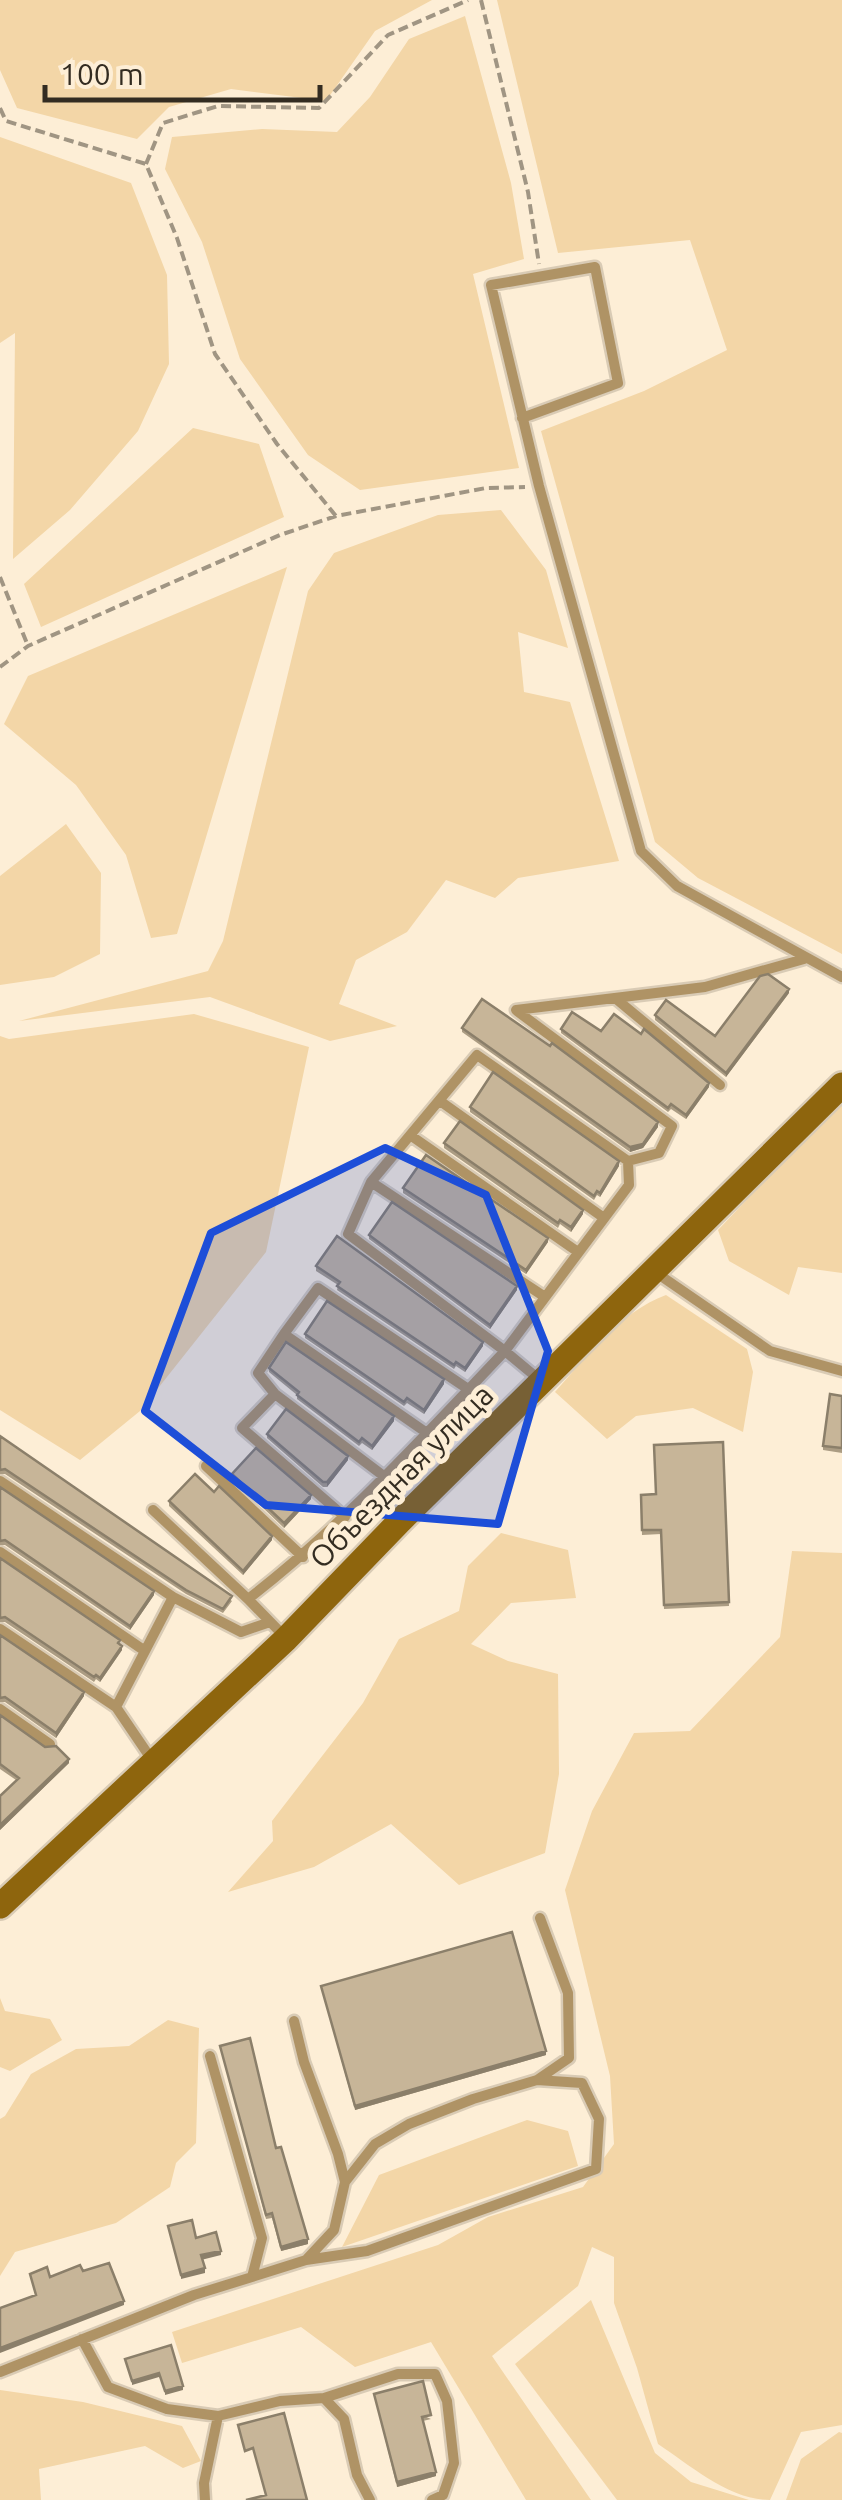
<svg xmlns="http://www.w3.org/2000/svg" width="842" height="2500" viewBox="0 0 842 2500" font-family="Ubuntu,sans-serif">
<rect width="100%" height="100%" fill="#fdeed6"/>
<path fill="#f3d6a7" d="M0 0H432L375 31 326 101 231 89 169 107 137 139 17 108 0 70Z
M497 0H842V954L698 878 655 842 541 431 644 391 727 350 690 240 558 253Z
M465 16 511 183 524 259 473 274 519 468 360 490 308 455 240 359 202 242 165 169 172 137 262 129 337 132 370 97 409 39Z
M0 137 131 183 167 275 169 364 138 431 70 510 13 559 15 333 0 343Z
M193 428 259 444 284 517 41 627 24 584Z
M501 510 546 570 568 648 518 632 524 692 570 702 619 861 518 878 495 898 446 880 407 932 356 960 339 1004 397 1026 330 1041 210 997 19 1021 208 971 223 941 308 591 334 553 438 515Z
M287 567 177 934 151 938 126 855 76 785 4 724 28 676Z
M66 824 101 873 100 954 54 977 0 985V876Z
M194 1014 309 1047 266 1252 140 1411 80 1460 0 1410V1036L9 1039Z
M842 1099V1273L798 1267 789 1295 729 1261 718 1230Z
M666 1295 747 1349 753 1372 743 1432 693 1408 636 1416 607 1439 555 1392C587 1356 620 1312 666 1295Z
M501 1533 568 1550 576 1598 511 1603 471 1644 508 1661 558 1674 559 1774 545 1853 459 1885 391 1824 314 1867 228 1892 273 1841 272 1821 363 1703 399 1639 459 1611 468 1566Z
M792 1551 842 1553V2425L801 2432 770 2500C729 2500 690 2465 658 2444L637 2368 614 2303V2257L592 2247 578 2286 492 2356 591 2500H526L431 2342 355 2367 301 2327 182 2363 172 2332 438 2245 488 2217 583 2187 614 2144 610 2076 565 1890 592 1811 634 1733 690 1731 780 1637Z
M0 1998 5 2011 50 2019 62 2040 10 2071 0 2067Z
M168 2020 199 2028 196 2143 176 2163 170 2187 116 2223 15 2252 0 2276V2119L5 2116 31 2074 76 2049 129 2046Z
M527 2120 568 2131 578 2166 342 2247 379 2175Z
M591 2300 655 2453 691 2482 749 2500H617L515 2364Z
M0 2390 83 2402 182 2426 201 2461 183 2468 145 2446 39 2469 41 2500H0Z
M839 2432 842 2433V2500H786L801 2459Z"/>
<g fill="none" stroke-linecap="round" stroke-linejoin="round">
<g stroke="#d9cbb5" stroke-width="15">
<path id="lane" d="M522 418 618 383 595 267 491 285 539 486 641 851 677 886 842 977
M615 998 720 1085
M516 1010 705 987 804 959
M517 1011 672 1126 659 1153 628 1161
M440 1101 604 1218
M410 1135 578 1252
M371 1182 477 1055 628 1161 629 1185 505 1351 541 1381
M655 1272 770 1351 842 1371
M284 1334 318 1288 468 1389
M275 1394 258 1373 284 1334 427 1433
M206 1466 303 1557
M0 1481 173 1597 116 1707 154 1763
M153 1510 248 1599
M345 1517 242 1428 275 1394 385 1477
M0 1552 145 1651
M173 1597 241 1632 270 1622
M0 1629 116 1707
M284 1636 248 1599C343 1526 422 1438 505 1351L348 1234 371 1182 545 1297
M0 1709 50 1744
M345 2182 375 2144 409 2124 473 2099 537 2080 569 2058 568 1993 540 1918
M306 2260 367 2251 596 2169 599 2119 582 2083 537 2080
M252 2277 306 2260 334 2230 345 2182 338 2154 304 2062 294 2021
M82 2339 108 2387 167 2409 218 2416 280 2401 324 2398 398 2374H435L447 2401 454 2463 443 2495 432 2500
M0 2372 194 2295 252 2277 262 2238 210 2056
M324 2398 344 2419 357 2475 370 2500
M205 2500 204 2483 218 2416"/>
</g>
<g stroke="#d9cbb5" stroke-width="30">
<path id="secondary" d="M0 1906 286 1639 400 1521 842 1085"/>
</g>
<path stroke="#a09583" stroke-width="4" stroke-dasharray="10 5" stroke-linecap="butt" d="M481 0 528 192 539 264
M0 108 6 121 146 164 177 238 215 354 277 444 336 516
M146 164 163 123 218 106 319 108 388 35 468 0
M0 577 28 646
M0 667 28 646 280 535 336 516 486 488 525 487"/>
<use href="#lane" stroke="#af9365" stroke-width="10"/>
<use href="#secondary" stroke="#8e650d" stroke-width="25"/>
</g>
<path fill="#ab9c83" d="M789 993 726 1077 655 1020V1015L715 1036Z
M462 1028 658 1127 643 1148 630 1152 462 1032Z
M561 1029 601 1031 709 1087 686 1119 671 1109 668 1112 561 1033Z
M470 1107 619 1166 600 1197 597 1195 594 1200 470 1112Z
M444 1143 583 1214 571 1232 560 1224 558 1228 444 1148Z
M403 1188 548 1242 526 1274 403 1193Z
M369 1235 517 1290 490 1329 369 1239Z
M316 1266 483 1346 465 1372 456 1366 454 1369 337 1290 338 1285 316 1271Z
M305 1334 444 1384 424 1414 407 1403 404 1406 305 1338Z
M269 1368 394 1421 372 1450 362 1443 359 1446 297 1399V1395L269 1372Z
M842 1396V1453L823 1450V1446Z
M267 1434 348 1460 327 1487H323L267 1438Z
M0 1436 232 1601 223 1613 186 1594 5 1474H0Z
M723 1442 729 1606 664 1609 661 1534 642 1535 641 1495 656 1494Z
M232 1474 311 1499 284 1528 232 1478Z
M0 1487 154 1595 130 1630 5 1545H0Z
M214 1492 272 1540 243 1575 169 1506V1501Z
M0 1558 120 1644 122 1650 100 1682 96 1679 94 1682 5 1622H0Z
M0 1635 84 1696 56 1738 5 1702H0Z
M0 1715 69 1763 0 1830V1796L16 1780 0 1769Z
M321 1986 546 2055 355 2110Z
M220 2046 276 2148 308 2244 281 2251 272 2218 266 2219Z
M374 2394 431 2419 423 2421 436 2476 397 2487Z"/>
<path fill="#8b7f6a" d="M789 989V993L726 1077V1073Z
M709 1083V1087L686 1119V1115Z
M658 1122V1127L643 1148 630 1152V1147Z
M619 1161V1166L600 1197V1193Z
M583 1210V1214L571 1232V1227Z
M548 1238V1242L526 1274V1270Z
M517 1286V1290L490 1329V1325Z
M483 1342V1346L465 1372V1368Z
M444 1379V1384L424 1414V1410Z
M394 1416V1421L372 1450V1446Z
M348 1456V1460L327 1487V1482Z
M311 1495V1499L284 1528V1523Z
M272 1536V1540L243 1575V1571Z
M154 1591V1595L130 1630V1626Z
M122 1646V1650L100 1682V1678Z
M84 1692V1696L56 1738V1733Z
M69 1759V1763L0 1830V1825Z
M546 2051V2055L355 2110V2106Z
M308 2239V2244L281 2251V2247Z
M221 2251V2255L201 2260V2255Z
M205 2268V2273L181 2279V2275Z
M124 2301V2305L0 2353V2348Z
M159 2373V2377L132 2385V2381Z
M183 2386V2390L165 2395V2391Z
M436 2472V2476L397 2487V2482Z"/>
<path fill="#c7b598" stroke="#8b7f6a" stroke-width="2.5" d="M768 974 789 989 726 1073 655 1015 666 1000 715 1036 760 976Z
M482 999 550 1046 552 1043 658 1122 643 1144 630 1147 462 1028Z
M572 1012 601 1031 614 1014 641 1034 644 1029 709 1083 686 1115 671 1104 668 1108 561 1029Z
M493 1072 619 1161 600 1193 597 1191 594 1196 470 1107Z
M460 1121 583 1210 571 1227 560 1220 558 1223 444 1143Z
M426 1155 548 1238 526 1270 403 1188Z
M392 1202 517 1286 490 1325 369 1235Z
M337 1236 483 1342 465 1368 456 1362 454 1365 337 1286 340 1282 316 1266Z
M327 1301 444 1379 424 1410 407 1398 404 1402 305 1334Z
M286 1342 394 1416 372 1446 362 1438 359 1442 297 1395 299 1392 269 1368Z
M830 1394 842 1396V1448L823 1446Z
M286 1409 348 1456 327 1482H323L267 1434Z
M0 1436 232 1596 223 1609 186 1590 5 1469 0 1470Z
M723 1442 729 1602 664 1605 661 1530H642L641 1495 656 1494 654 1445Z
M256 1448 311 1495 284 1523 232 1474Z
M195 1474 214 1492 219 1486 272 1536 243 1571 169 1501Z
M0 1487 154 1591 130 1626 5 1540 0 1541Z
M0 1558 120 1640 118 1643 122 1646 100 1678 96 1675 94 1677 5 1617 0 1618Z
M0 1635 84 1692 56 1733 5 1697 0 1698Z
M0 1715 45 1747 56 1746 69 1759 0 1825V1796L19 1778 0 1764Z
M512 1932 546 2051 355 2106 321 1986Z
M250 2038 276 2148 281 2147 308 2239 281 2247 272 2213 266 2215 220 2046Z
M192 2220 196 2238 216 2232 221 2251 201 2255 205 2268 181 2275 168 2226Z
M109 2263 124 2301 0 2348V2308L36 2295 30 2274 47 2267 50 2277 80 2265 83 2271Z
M171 2345 183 2386 165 2391 159 2373 132 2381 125 2359Z
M423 2381 431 2415 422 2417 436 2472 397 2482 374 2394Z
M284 2413 307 2500H246L266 2495 253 2448 245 2451 238 2425Z"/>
<path fill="#1d4ed8" fill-opacity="0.2" stroke="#1d4ed8" stroke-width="8" stroke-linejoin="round" d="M385 1148 486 1195 548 1351 498 1524 266 1505 145 1411 211 1233Z"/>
<g text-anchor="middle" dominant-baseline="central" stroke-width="10" stroke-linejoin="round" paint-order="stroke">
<g font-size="30" fill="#332c21" stroke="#fdeed6">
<text transform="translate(401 1476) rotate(-45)">Объездная улица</text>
</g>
</g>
<path d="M45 85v15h275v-15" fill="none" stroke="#332c21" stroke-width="5"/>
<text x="60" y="85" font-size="30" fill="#332c21" stroke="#fdeed6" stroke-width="8" paint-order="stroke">100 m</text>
</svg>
